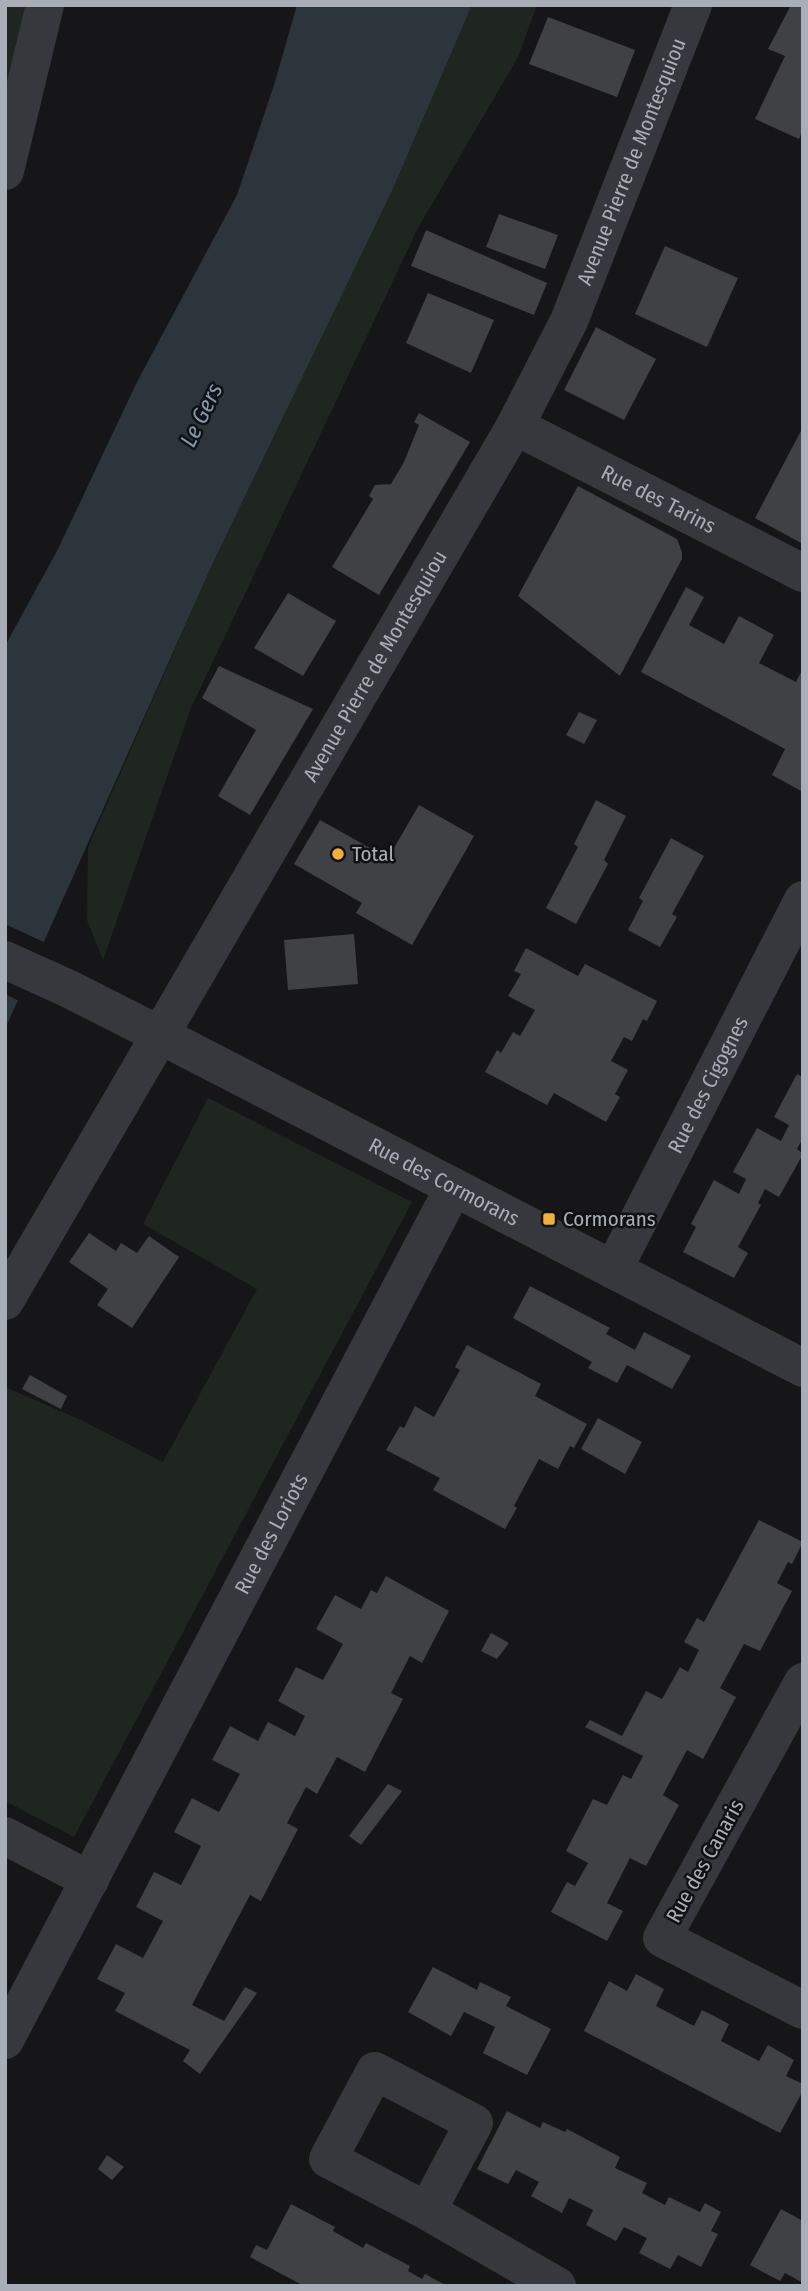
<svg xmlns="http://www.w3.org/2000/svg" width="808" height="2291" viewBox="0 0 808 2291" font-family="'Fira Sans Condensed',sans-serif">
<rect width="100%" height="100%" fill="#161618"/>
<path fill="#1e261f" d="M5 5H30L5 107Z
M472 5H537L518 57 418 228 191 708 103 960 87 920 88 847 212 565 392 191Z
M208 1098 412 1202 74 1837 5 1801V1387L81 1420 163 1462 257 1289 143 1224Z"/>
<path fill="#2c353c" d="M297 5H472L392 191 212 565 5 1029V646L58 549 137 382 237 195 274 85Z"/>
<path fill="#161618" d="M5 924 48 944 21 1002 5 994Z"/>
<path fill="#404145" d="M791 5 803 7V130L799 139 755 119 785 56 768 49Z
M548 17 635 50 617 97 529 64Z
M499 214 558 235 545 269 486 247Z
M426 230 547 283 534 315 411 266Z
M665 246 738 278 707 347 635 314Z
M428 293 494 320 471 373 406 343Z
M596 327 656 359 624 420 564 390Z
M419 413 470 442 379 595 332 567 373 499 369 496 375 485 391 484 404 462 419 425 414 422Z
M803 427V544L755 518Z
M578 486 677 539 682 552V559L620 676 518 596Z
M686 587 704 597 689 625 724 644 739 616 774 635 759 663 796 682 803 668V792L772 775 785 749 641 672Z
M288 593 336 621 303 676 254 648Z
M219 666 313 709 250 815 218 796 256 730 202 698Z
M579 712 597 720 584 744 566 735Z
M596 800 626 816 604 860 608 864 576 924 546 908 578 847 574 844Z
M419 805 474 836 412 945 356 913 362 903 294 864 320 820 388 858Z
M671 838 704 856 672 914 677 917 660 947 628 930 643 901 639 898Z
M354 934 358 984 288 990 284 940Z
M526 948 578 976 585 964 657 1001 647 1021 643 1019 632 1041 624 1037 611 1061 628 1070 615 1094 620 1097 606 1122 554 1093 547 1105 485 1072 497 1050 501 1053 513 1032 520 1036 535 1010 508 996 521 974 514 971Z
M797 1074 803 1077V1138L797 1149 803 1154 779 1197 765 1189 758 1203 761 1205 738 1247 748 1253 734 1278 683 1252 696 1227 691 1224 714 1180 739 1194 746 1179 733 1172 757 1128 781 1141 789 1125 774 1117Z
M89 1233 116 1251 121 1243 137 1253 149 1236 179 1257 132 1328 97 1305 108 1289 69 1262Z
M530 1286 610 1328 606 1334 635 1350 644 1332 691 1356 672 1389 627 1365 617 1383 588 1368 592 1362 513 1318Z
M467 1345 541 1384 535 1396 587 1424 574 1448 570 1446 558 1469 539 1459 514 1506 517 1508 505 1529 433 1490 440 1478 386 1450 400 1426 404 1428 415 1406 434 1417 460 1370 455 1367Z
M30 1375 67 1396 61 1409 22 1389Z
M598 1418 642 1442 625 1474 581 1449Z
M759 1520 803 1542 792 1564 788 1562 777 1583 792 1591 760 1651 744 1644 720 1688 736 1697 703 1759 687 1750 663 1795 679 1805 646 1866 630 1858 607 1903 623 1911 607 1941 551 1912 567 1882 575 1886 588 1863 566 1851 593 1799 607 1805 623 1775 631 1779 643 1756 585 1727 590 1720 622 1736 646 1691 662 1699 680 1667 688 1672 699 1650 684 1642 697 1618 704 1622Z
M386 1576 449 1611 422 1663 410 1656 391 1693 403 1699 365 1772 337 1757 317 1794 306 1787 287 1823 298 1829 261 1901 250 1895 192 2005 224 2021 245 1987 257 1993 200 2074 183 2061 190 2050 115 2011 125 1993 97 1979 116 1944 143 1958 163 1921 136 1907 154 1872 181 1885 192 1864 201 1846 174 1832 192 1798 219 1812 240 1774 212 1760 230 1726 258 1741 268 1722 295 1736 305 1716 278 1701 296 1667 323 1680 343 1644 316 1629 335 1595 361 1609 371 1590 377 1593Z
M491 1633 509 1643 497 1659 481 1651Z
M388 1784 402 1791 361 1845 349 1836Z
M433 1967 477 1990 480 1982 511 1997 506 2006 551 2029 527 2075 483 2053 495 2027 464 2012 451 2036 408 2012Z
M636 1974 664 1989 656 2006 694 2026 702 2010 716 2017 729 2024 721 2041 759 2061 768 2045 794 2060 786 2076 803 2084V2091L780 2133 584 2031 609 1981 627 1991Z
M507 2111 540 2128 543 2122 565 2132 567 2129 620 2157 615 2168 647 2183 642 2193 665 2205 669 2197 700 2212 705 2203 721 2212 711 2231 718 2234 701 2267 678 2255 670 2269 639 2253 647 2238 624 2227 616 2241 586 2225 593 2210 569 2198 562 2213 531 2196 539 2182 516 2170 508 2184 477 2169Z
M107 2155 124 2167 112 2180 98 2169Z
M291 2204 335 2227 333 2231 363 2248 366 2243 410 2266 408 2271 422 2279 425 2274 447 2286H304L250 2257 256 2245 267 2250Z
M781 2209 803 2221V2283L785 2273 780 2281 750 2265Z"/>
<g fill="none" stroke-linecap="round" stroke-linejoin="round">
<g stroke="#37383d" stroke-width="38">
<path d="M5 171 45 5"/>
<path id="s1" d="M515 426 803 573"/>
<path id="s2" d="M5 960 67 988 160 1035 803 1368"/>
<path id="s3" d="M613 1270 803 900"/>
<path id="s4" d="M5 1301 515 426 569 321 693 5"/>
<path d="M803 1682 662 1938 803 2010"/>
<path d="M5 1836 90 1880"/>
<path id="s5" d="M5 2040 454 1187"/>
<path d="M427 2211 474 2123 375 2071 328 2159 427 2211 557 2286"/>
</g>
</g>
<g fill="#f2b134" stroke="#111113" stroke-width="2.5">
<circle cx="338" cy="854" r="7"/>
<rect x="542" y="1212" width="14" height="14" rx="3.5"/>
</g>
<g text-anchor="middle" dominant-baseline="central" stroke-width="5" stroke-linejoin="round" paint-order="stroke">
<g font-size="21" fill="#a8adb8" stroke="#111113">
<text stroke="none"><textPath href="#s4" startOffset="1302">Avenue Pierre de Montesquiou</textPath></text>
<text stroke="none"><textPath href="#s1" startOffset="161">Rue des Tarins</textPath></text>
<text stroke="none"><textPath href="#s4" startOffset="735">Avenue Pierre de Montesquiou</textPath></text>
<text stroke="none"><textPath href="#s3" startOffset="208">Rue des Cigognes</textPath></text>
<text stroke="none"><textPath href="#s2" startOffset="492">Rue des Cormorans</textPath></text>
<text stroke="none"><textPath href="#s5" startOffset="572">Rue des Loriots</textPath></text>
<text transform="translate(705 1861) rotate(-61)">Rue des Canaris</text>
</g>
<g font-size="21" fill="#a8adb8" stroke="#111113" text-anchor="start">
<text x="352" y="854">Total</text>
<text x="563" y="1219">Cormorans</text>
</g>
<g font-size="23" font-style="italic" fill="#7f9bb3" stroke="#111113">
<text transform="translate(201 415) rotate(-64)">Le Gers</text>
</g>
</g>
<rect width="808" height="2291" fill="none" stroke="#a8adb8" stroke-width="14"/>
</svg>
